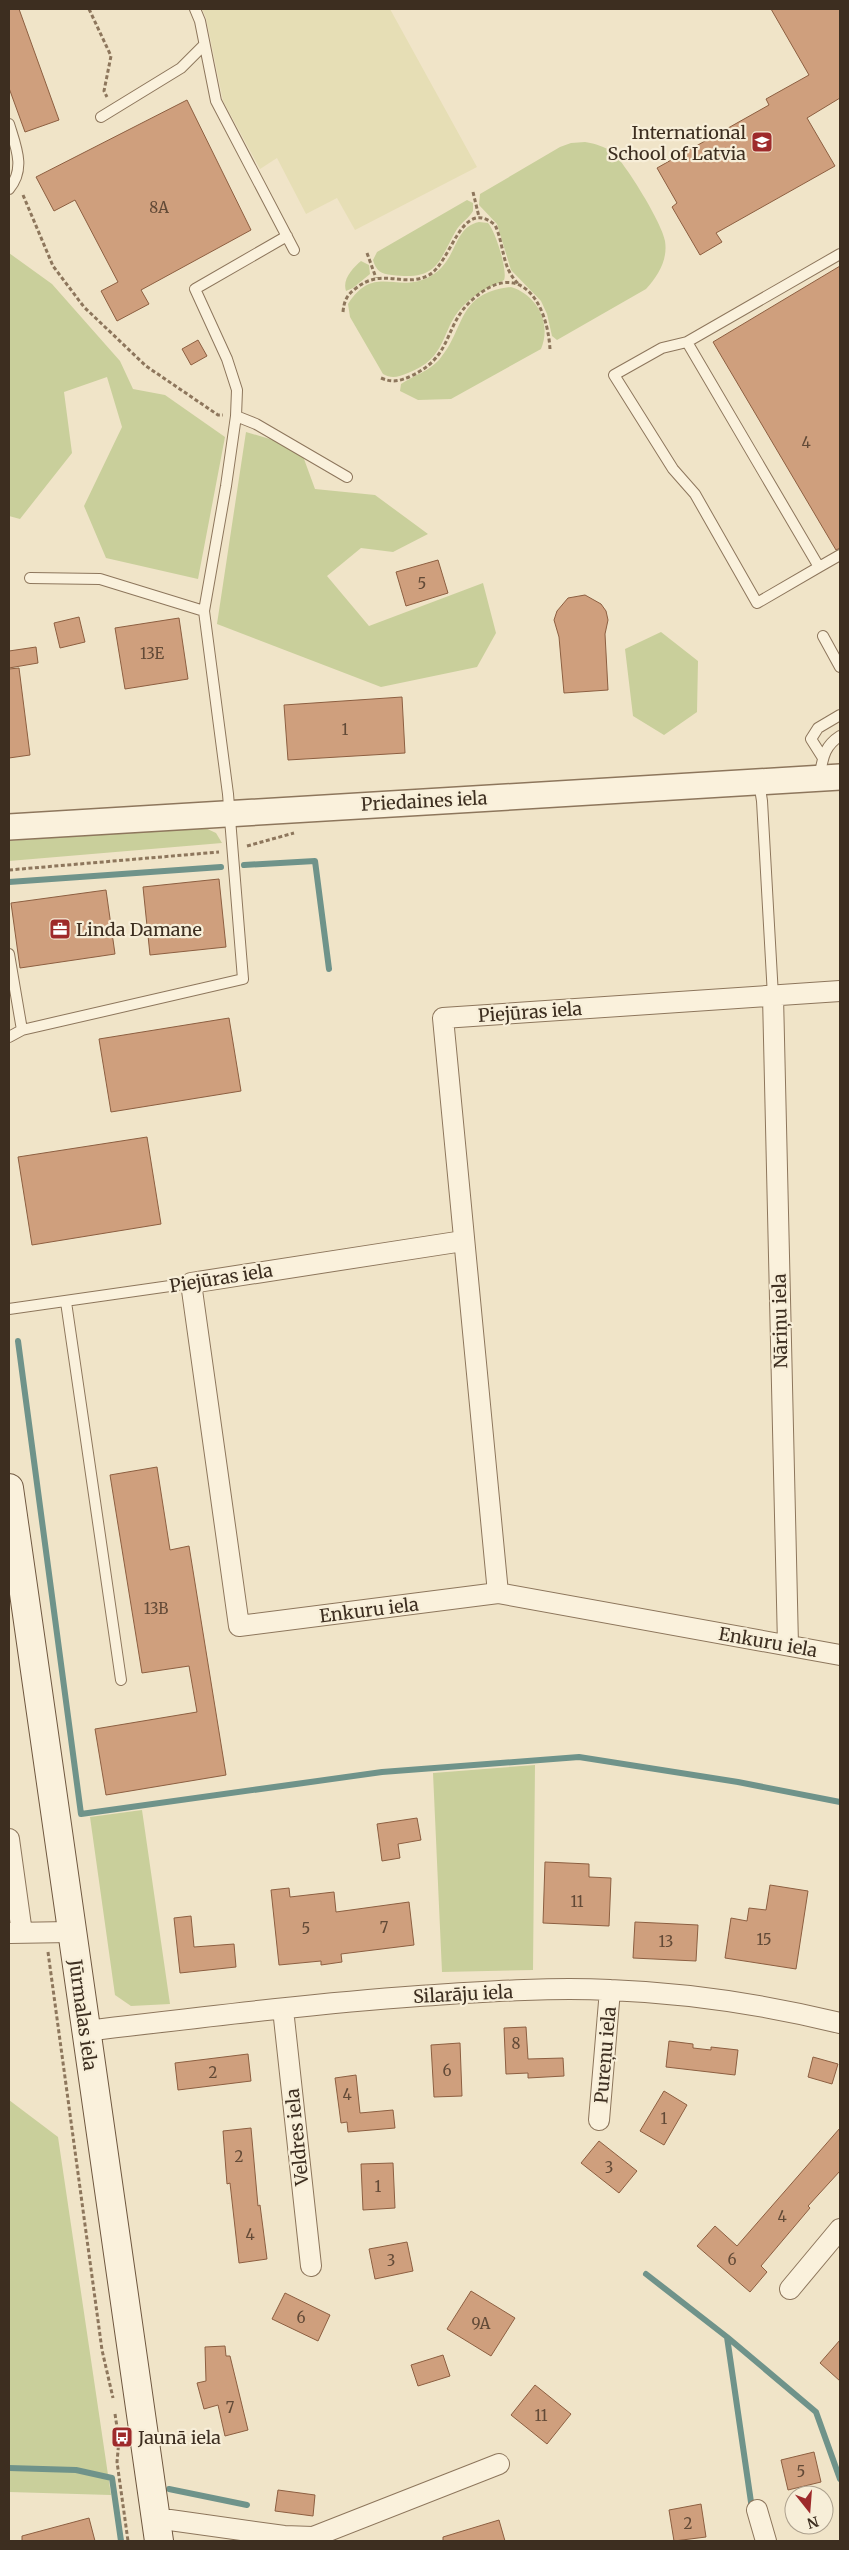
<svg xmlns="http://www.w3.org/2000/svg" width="849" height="2550" viewBox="0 0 849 2550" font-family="Merriweather,serif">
<rect width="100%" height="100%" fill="#f0e4c8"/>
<path fill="#e6deb5" d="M202 9H390L477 167 355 230 337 198 306 214 277 158 260 169 223 101 206 18Z"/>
<path fill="#c9cf9b" d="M585 142C596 144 604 146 613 153 626 164 663 225 665 241 668 260 658 276 646 289L557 340 552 336 547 314 541 301 511 270 497 224 479 205 480 194 560 147 571 143Z
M467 200 473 203V211C469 218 462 222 457 229 438 261 439 281 392 275 381 274 376 271 373 260L377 252Z
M479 222 488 223C495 230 508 271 504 280 488 288 475 293 462 307 440 331 448 358 408 373 399 377 391 379 383 374L350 317 348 304C374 264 395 293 427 278 459 263 451 228 479 222Z
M9 253 52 284 120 361 133 389 165 395 225 437 198 579 106 558 84 506 122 427 107 377 64 392 72 453 20 519 9 516Z
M361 261 369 265 370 274 353 288 346 291C342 279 353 268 361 261Z
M511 287C537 295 552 323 541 349L451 399 418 400 400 391 401 384C414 375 428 372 439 360 466 329 456 293 511 287Z
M246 432 300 448 315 489 375 495 428 534 393 552 361 548 327 576 369 626 483 583 496 633 477 667 381 687 217 624Z
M661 632 698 661 697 712 664 735 633 716 625 649Z
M201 826 216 833 222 843 9 861V841Z
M535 1765 533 1970 442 1972 433 1773Z
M142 1810 170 2004 131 2006 115 1995 90 1817Z
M9 2100 58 2137 111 2495 9 2492Z"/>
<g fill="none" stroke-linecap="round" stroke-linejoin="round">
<path stroke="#6f938a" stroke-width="6" d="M244 865 315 861 329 969
M9 882 221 867
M18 1341 81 1814 382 1772 579 1757 738 1782 840 1802
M646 2274 727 2337 816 2412 840 2479
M727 2337 752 2509
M9 2468 76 2470 112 2478 121 2541
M169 2489 247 2505"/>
</g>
<path fill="#cf9f7d" stroke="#8d5f41" d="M9 9H19L59 120 25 132 9 88Z
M771 9H840V98L807 118 835 166 716 233 722 242 700 255 672 207 677 203 657 168 769 105 766 99 809 75Z
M187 100 251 230 141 290 149 304 117 321 101 291 118 282 75 200 54 211 36 177Z
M840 266V548L836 550 713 342Z
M198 340 207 356 191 365 182 349Z
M438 560 448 593 406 606 396 572Z
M585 595 601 604 606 611 608 620 605 634 608 690 564 693 559 637 554 620 557 611 568 598Z
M79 617 85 642 60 648 54 623Z
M179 618 188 679 125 689 115 628Z
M36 647 38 663 9 668V651Z
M19 668 30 755 9 758V669Z
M402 697 405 753 288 760 284 705Z
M219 879 226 947 150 955 143 887Z
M106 890 115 954 20 968 11 903Z
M229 1018 241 1091 111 1112 99 1039Z
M147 1137 161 1224 32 1245 18 1157Z
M157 1467 170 1550 189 1546 226 1775 106 1795 95 1729 197 1712 189 1666 142 1673 110 1475Z
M417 1818 421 1840 398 1844 400 1858 382 1861 377 1824Z
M545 1862 589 1864V1877L611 1878 609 1926 543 1923Z
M770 1885 808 1891 796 1969 725 1958 731 1918 747 1921 749 1908 766 1910Z
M289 1888 290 1897 334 1892 336 1912 409 1902 414 1945 341 1954 342 1962 321 1965V1961L279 1965 271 1890Z
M191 1916 194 1947 234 1944 236 1967 180 1973 174 1918Z
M635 1922 698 1925 696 1961 633 1958Z
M526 2027 528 2059 563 2058 564 2076 528 2078V2073L506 2074 504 2028Z
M669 2041 693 2044V2048L711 2050V2047L738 2050 735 2075 666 2067Z
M460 2043 462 2096 434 2097 431 2045Z
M248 2054 251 2081 178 2090 175 2063Z
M813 2057 838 2064 832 2084 808 2077Z
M356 2075 360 2113 393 2110 395 2128 348 2132 347 2122 341 2123 335 2078Z
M664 2091 687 2105 664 2145 640 2131Z
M251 2128 258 2206 260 2205 267 2259 239 2263 230 2183 227 2184 223 2131Z
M840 2128V2171L808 2206 810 2208 761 2266 767 2272 750 2292 697 2246 715 2226 737 2246Z
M599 2141 637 2171 619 2193 581 2163Z
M393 2163 395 2208 363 2210 361 2164Z
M407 2242 413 2271 375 2279 369 2249Z
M471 2291 515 2318 491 2356 447 2329Z
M285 2293 330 2315 318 2341 272 2319Z
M840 2340V2381L820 2363Z
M225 2346 226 2356H230L248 2430 225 2436 218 2405 204 2409 197 2383 206 2381 205 2347Z
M443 2355 450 2376 418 2386 411 2365Z
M535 2385 571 2414 547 2444 511 2415Z
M814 2452 821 2482 788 2490 781 2460Z
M278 2490 315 2495 313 2516 275 2511Z
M701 2504 706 2537 674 2541 669 2510Z
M89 2518 95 2541H22V2536Z
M499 2520 505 2541H443V2537Z"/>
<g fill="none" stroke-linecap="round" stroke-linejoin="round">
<g stroke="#8d765c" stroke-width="12">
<path id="service" d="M195 9 200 21 216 101 294 250
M101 117 181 68 204 45
M9 124C16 147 26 169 9 189
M840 254 687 342 819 567 840 555
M687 342 662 348 614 375 673 469 695 494 757 603 819 567
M236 416 256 424 347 477
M204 611 226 486 236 416 237 390 227 359 195 289 287 236
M823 636 840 667
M823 758 811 739 818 728 840 715
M819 778C823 759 823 747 840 736
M759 782 762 801 773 996
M9 954 22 1030
M9 1037 22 1030 243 979 228 794 204 611 100 579 30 578
M66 1302 121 1680
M9 1309 191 1283"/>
</g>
<g stroke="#8d765c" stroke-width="22">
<path id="minor" d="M773 996 788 1645
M463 1241 191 1283 239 1626 498 1593 840 1655
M498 1593 443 1018 840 991
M9 1839 22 1933
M10 1933 70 1932
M283 2009 311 2266
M85 2031C196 2018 308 2004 419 1996 482 1992 547 1987 610 1990 687 1993 766 2005 840 2023
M599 2120 610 1990
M790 2289 840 2229
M757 2510 766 2541
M156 2521 170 2520 284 2536 313 2537 499 2464"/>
</g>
<g stroke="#8d765c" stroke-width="28">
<path id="tertiary" d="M9 827 840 777"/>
</g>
<g stroke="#6f573f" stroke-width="30">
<path id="secondary" d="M9 1488 159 2541"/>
</g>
<path stroke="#8d765c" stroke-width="3" stroke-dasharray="4 2.5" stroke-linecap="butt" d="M89 9 111 56 104 91 107 97
M473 192 479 217
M23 195 53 266 84 307 146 366 218 415H223
M367 253 376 278
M343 312C344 301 347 295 355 289 383 266 403 289 429 275 452 262 461 196 495 225 505 246 501 270 521 286
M381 378C393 383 400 381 411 376 454 356 443 326 472 300 519 257 547 301 550 349
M247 846 294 833
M9 870 219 852
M48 1952 102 2350 113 2398
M115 2414 119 2440 117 2462 128 2541"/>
<use href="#service" stroke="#faf1dc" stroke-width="10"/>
<use href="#minor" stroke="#faf1dc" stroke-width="20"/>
<use href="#tertiary" stroke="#faf1dc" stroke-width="25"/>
<use href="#secondary" stroke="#faf1dc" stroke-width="28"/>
</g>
<defs>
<g id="school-square" transform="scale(1.125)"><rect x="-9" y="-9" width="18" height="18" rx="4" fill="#9e2a2b" stroke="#f7eed8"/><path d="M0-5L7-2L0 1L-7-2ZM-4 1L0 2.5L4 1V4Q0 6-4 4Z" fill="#fff"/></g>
<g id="office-square" transform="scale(1.125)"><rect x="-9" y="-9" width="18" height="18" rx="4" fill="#9e2a2b" stroke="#f7eed8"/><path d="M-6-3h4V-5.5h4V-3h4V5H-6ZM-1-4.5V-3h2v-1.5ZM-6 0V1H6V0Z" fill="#fff"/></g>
<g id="bus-square" transform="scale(1.125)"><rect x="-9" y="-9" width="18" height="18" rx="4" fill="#9e2a2b" stroke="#f7eed8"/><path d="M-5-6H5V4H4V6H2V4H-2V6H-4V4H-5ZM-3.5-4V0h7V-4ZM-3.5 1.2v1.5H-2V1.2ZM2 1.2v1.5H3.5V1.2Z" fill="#fff"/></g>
</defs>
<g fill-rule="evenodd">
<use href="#school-square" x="762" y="142"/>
<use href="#office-square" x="60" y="929"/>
<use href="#bus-square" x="122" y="2437"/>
</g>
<g text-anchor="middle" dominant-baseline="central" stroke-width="4.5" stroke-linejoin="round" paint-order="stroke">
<g font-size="15" fill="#624a37">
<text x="159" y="207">8A</text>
<text x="806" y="442">4</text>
<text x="422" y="583">5</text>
<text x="152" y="653">13E</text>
<text x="345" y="729">1</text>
<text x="156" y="1608">13B</text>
<text x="577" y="1901">11</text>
<text x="384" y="1927">7</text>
<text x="306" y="1928">5</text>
<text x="764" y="1939">15</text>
<text x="666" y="1941">13</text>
<text x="516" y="2043">8</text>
<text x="447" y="2070">6</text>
<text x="213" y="2072">2</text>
<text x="347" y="2094">4</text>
<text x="664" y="2118">1</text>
<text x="239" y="2156">2</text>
<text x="609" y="2167">3</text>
<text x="378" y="2186">1</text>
<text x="782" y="2216">4</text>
<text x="250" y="2234">4</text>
<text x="732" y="2259">6</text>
<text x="391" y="2260">3</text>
<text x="301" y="2317">6</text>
<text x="481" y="2323">9A</text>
<text x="230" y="2407">7</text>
<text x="541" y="2415">11</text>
<text x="801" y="2471">5</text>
<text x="688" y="2523">2</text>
</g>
<g font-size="18" fill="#3d2e20" stroke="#f7eed8" text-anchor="start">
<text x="746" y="132" text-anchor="end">International<tspan x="746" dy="21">School of Latvia</tspan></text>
<text x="76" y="929">Linda Damane</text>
<text x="138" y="2437">Jaunā iela</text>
</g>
<g font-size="18" fill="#3d2e20" stroke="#f7eed8">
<text transform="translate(424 801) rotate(-3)">Priedaines iela</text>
<text transform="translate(530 1012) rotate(-4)">Piejūras iela</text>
<text transform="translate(221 1278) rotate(-9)">Piejūras iela</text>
<text transform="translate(780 1321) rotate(-91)">Nāriņu iela</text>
<text transform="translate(369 1610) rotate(-7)">Enkuru iela</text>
<text transform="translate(768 1642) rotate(10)">Enkuru iela</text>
<text transform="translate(463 1994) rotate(-3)">Silarāju iela</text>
<text transform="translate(83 2015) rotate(82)">Jūrmalas iela</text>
<text transform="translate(605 2055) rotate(-85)">Pureņu iela</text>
<text transform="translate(297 2137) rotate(-96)">Veldres iela</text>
</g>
</g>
<rect width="849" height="2550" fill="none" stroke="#3d2e20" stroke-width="20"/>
<g transform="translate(809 2510) rotate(163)"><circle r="24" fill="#f7eed8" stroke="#ada18e"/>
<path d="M0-4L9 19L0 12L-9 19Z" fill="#9e2a2b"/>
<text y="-8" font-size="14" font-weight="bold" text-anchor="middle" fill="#3d2e20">N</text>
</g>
</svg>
